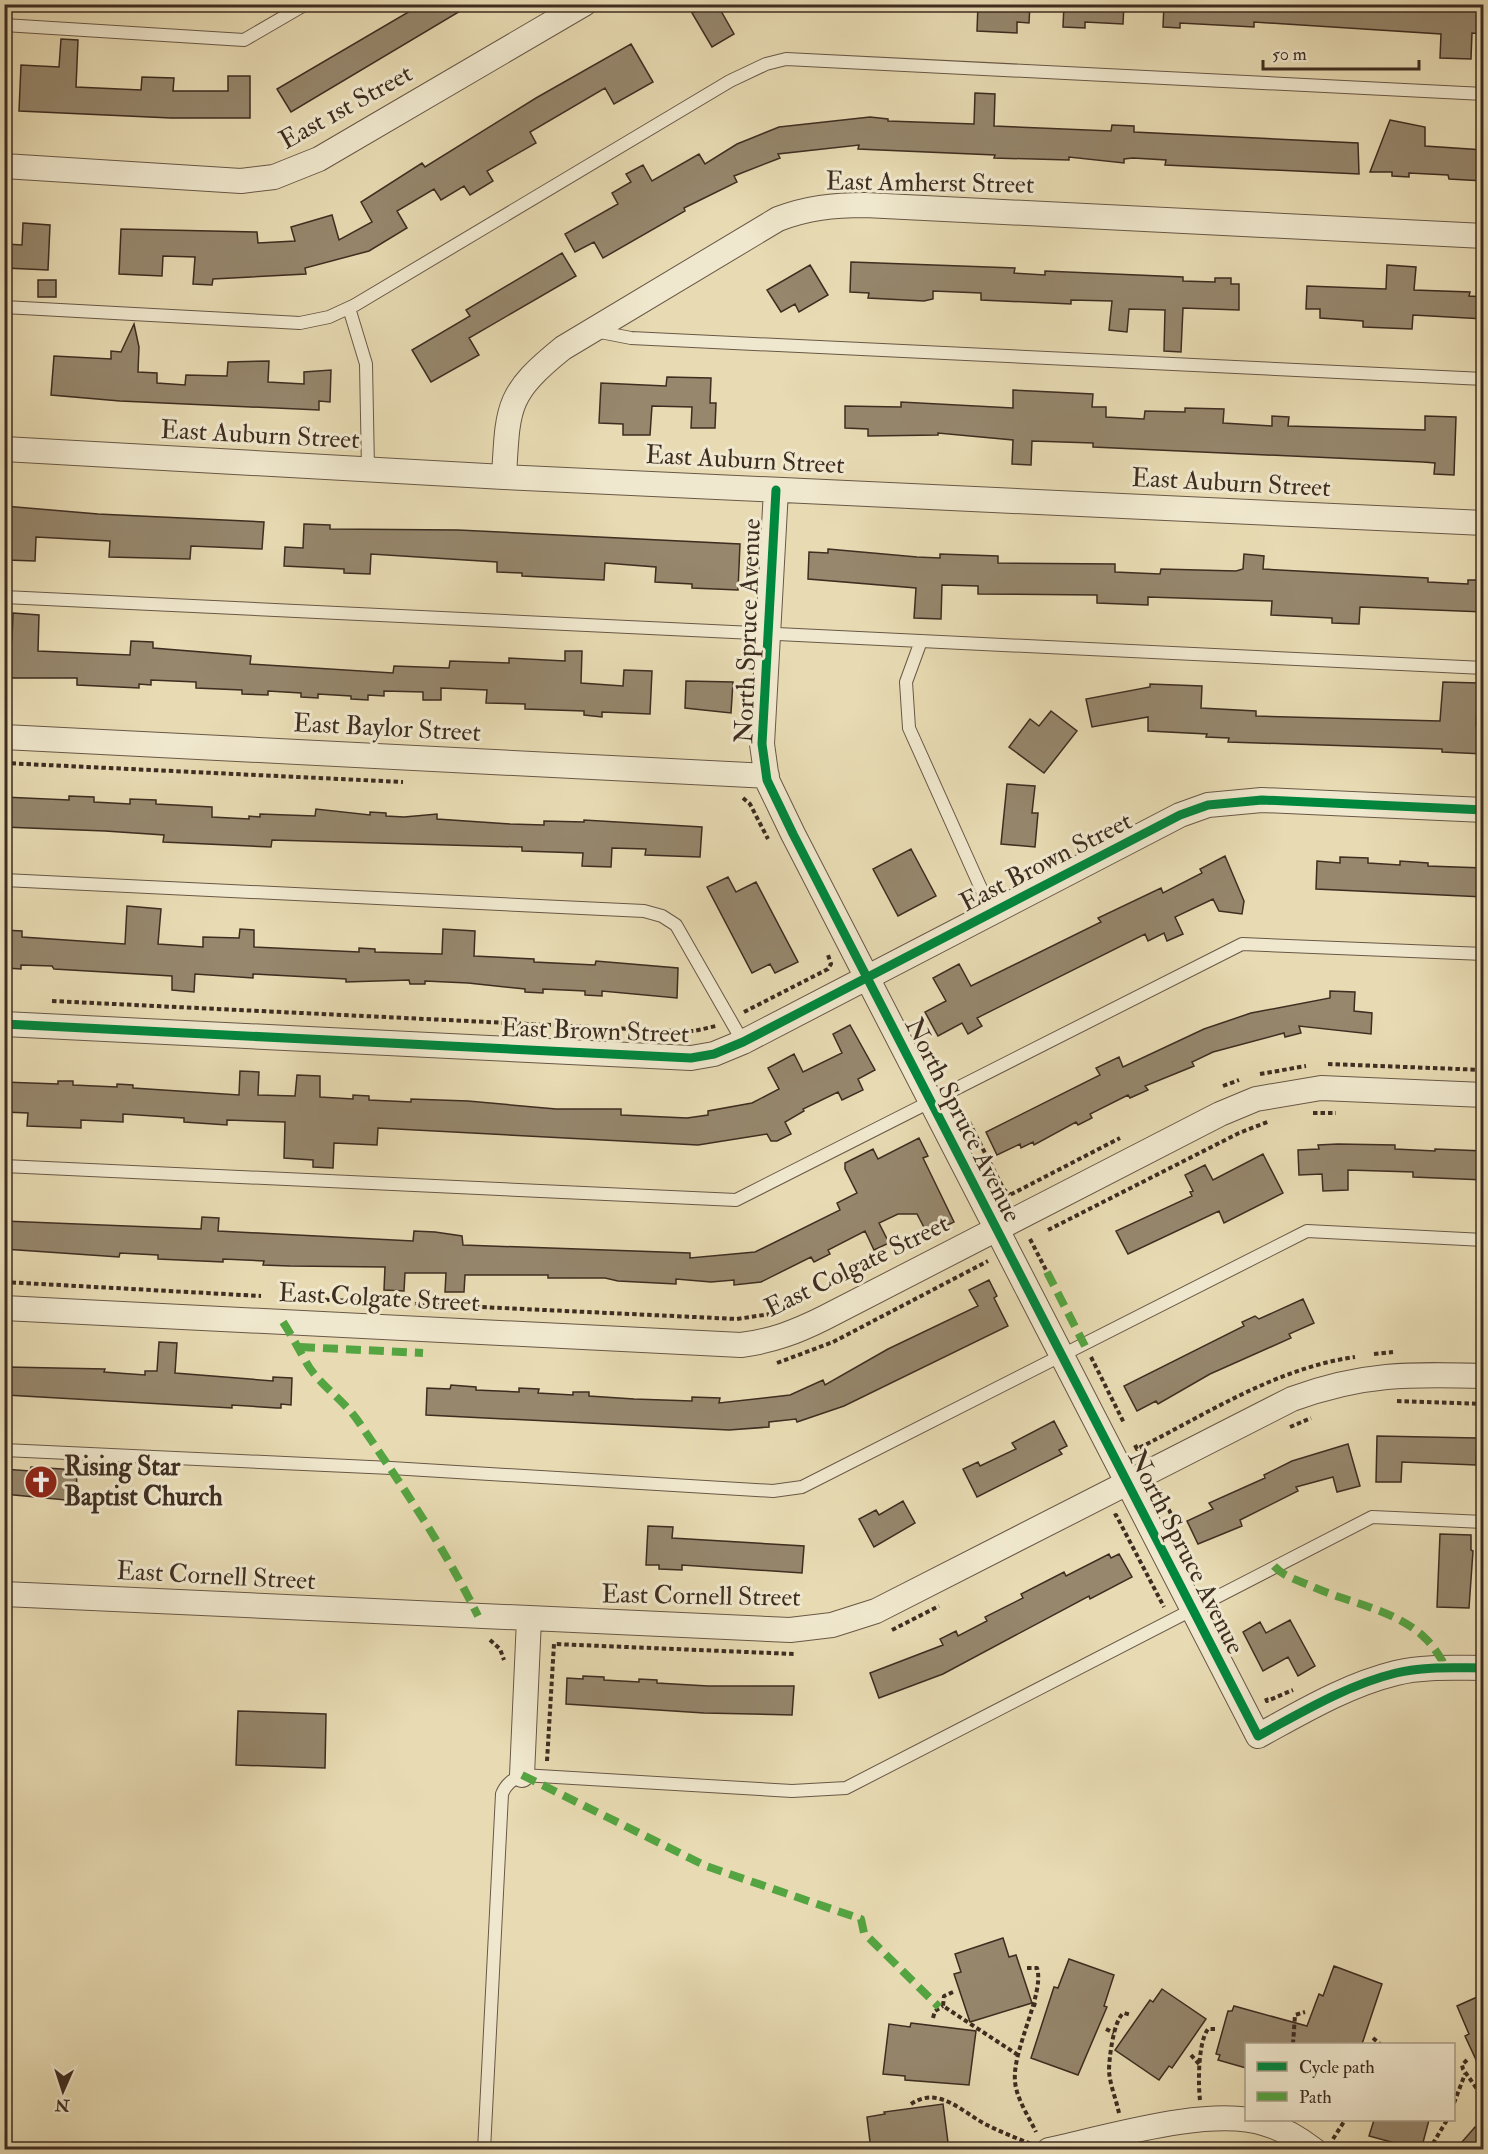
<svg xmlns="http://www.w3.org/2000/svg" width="1488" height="2154" viewBox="0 0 1488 2154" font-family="'IM FELL Double Pica',serif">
<rect width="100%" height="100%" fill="#e8dbb3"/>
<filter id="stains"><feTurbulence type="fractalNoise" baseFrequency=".00333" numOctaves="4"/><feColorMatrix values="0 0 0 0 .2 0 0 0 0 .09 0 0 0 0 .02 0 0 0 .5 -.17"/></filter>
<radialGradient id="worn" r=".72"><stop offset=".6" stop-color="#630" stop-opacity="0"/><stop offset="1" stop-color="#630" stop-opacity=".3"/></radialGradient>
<path fill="#96876d" stroke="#3e2d21" stroke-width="1.5" d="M422 4H472L291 112 277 89Z
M707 4H717L734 34 712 47 692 13Z
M978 4H1030L1029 23 1017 22V33L977 31Z
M1064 4H1124L1123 24 1085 22V28L1063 27Z
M1164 4H1427L1484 8 1483 34 1472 33 1471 59 1440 58 1441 34 1254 22V27L1180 23V28L1163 27Z
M61 39 78 40 76 87 141 90 142 77 174 78 173 91H228V76H250V118H171L19 111 21 65 59 67Z
M631 44 653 82 614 104 605 88 530 132 536 143 487 171 493 181 470 195 464 186 441 200 434 189 397 211 407 228 369 251 305 268 306 274 213 279 212 285 193 284 195 257 163 256 162 276 119 274 121 229 257 232 258 243 295 241 291 227 332 215 339 240 372 222 361 202 422 163 425 167 536 98Z
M975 93 995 94 994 126 1111 131 1112 125 1134 126V132L1358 143 1359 174 1165 165 1166 160 1133 158 1124 159V163L1069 157V160L994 158 995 155 858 149 859 145 778 154 780 158 734 176 737 182 684 208 685 211 603 258 594 242 575 252 565 234 618 204 612 193 631 182 626 174 643 165 652 181 699 154 705 164 737 144 779 127 870 117 888 119V121L974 124Z
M1390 120 1425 127V146L1484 150V181L1449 179 1448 175 1409 173V177L1392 176V172H1370Z
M23 223 50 225 48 270 5 268 7 244 22 245Z
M562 253 576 276 469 338 479 355 431 382 412 350 470 316 466 310Z
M851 262 1015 268 1014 273 1045 275V271L1183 277V281L1215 282V278H1231V284H1239V310L1183 308 1181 352 1164 351 1165 310 1129 309 1127 332 1109 330 1112 301 1071 300V304L981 300V293L933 291V299L924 301 868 298 869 293 850 292Z
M810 265 828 295 799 312 795 304 781 312 767 290Z
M1387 265 1416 267 1414 290 1470 292 1469 296 1484 297V319L1413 315 1412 329 1363 327V321L1320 318V309H1306L1307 286 1386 289Z
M38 280H56V297H38Z
M134 324 139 347 138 372 157 373V383L185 385 186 375 227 376 228 362 269 361 268 382 304 384V372L331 370 330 402 319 401V410L120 401 51 395 54 356 111 359V351L121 352Z
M667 377 711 378 710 403H716L715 428H691L692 407 652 406 650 435H623V424L599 423 601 383 666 386Z
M1013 390 1093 394 1092 407H1106V417L1144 419 1145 411 1185 412V408L1224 409 1223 423 1272 426V416L1289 417 1288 426 1425 430V416L1456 417 1454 475 1434 474 1435 463 1423 462 1093 447V443L1032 441 1031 465 1012 464 1013 440 938 433V435L868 436V429L845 428V406L901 407V402L1013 408Z
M4 506 98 514 264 522 262 549 191 546 190 559 109 557 110 541 36 537 35 561 7 560 8 550H4Z
M304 524 330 525V529L458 530 740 544 738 590 692 588V584L655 582 656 567 605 563 604 580 522 576V573L497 572V562L371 554 370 574 344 573V569L284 566 285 547 303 548Z
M828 549 917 557 940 558V554L998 556V563L1115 564V572L1160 574 1161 569 1236 571 1243 569 1244 554 1264 556 1263 569 1428 578V582L1468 584V580H1484V612L1360 607 1359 624 1332 623V618L1271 615 1272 601 1148 597V605L1097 603V595L978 594V586L942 585 941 619 914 618 916 588 808 579 809 552 828 553Z
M13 613 39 615 38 651 130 655 131 641 153 642V648L251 656 250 664 393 673 394 666 449 668 450 661 509 663V658L565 661V651H582L581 683 623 686 624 670 652 671 650 714 602 712V717L584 715V711L525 709V704L486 703 487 690 441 688V700H423V692L384 691V696L368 695V700L351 699V696L318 694V698L301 697V693L268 691V695L242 694V690L196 688V682L151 680V685L139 684V688L77 685V678H4V650H7V640H12Z
M686 681 733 682 731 713 685 708Z
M1443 682 1478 683 1476 725H1484V754L1442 752V749L1228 742 1229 738 1206 737 1207 734 1148 731V717L1092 727 1086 699 1150 687V684L1202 686 1201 708 1256 711V716L1440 721Z
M1051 711 1077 731 1044 773 1009 747 1030 719 1039 726Z
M1007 784 1035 786 1032 813H1038L1035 847 1001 844Z
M69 796 94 797V802L130 804V799L156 800V804L212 807V817L249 819V816L260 817V814L315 816 316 809 370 815V812L386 813V816L404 817 437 814V819L510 824 544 825V821L584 822V820L702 827 700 857 645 855 646 849 612 848 611 867 582 866 583 853 522 851V847L272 840 271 847 163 842 164 835 105 831 4 827V797L69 800Z
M911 849 936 896 898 916 873 869Z
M1225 856 1244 901 1242 914 1219 911 1213 899 1175 917 1183 934 1167 941 1164 933 1148 941 1145 934 977 1018 982 1026 968 1034 962 1023 938 1036 925 1012 946 1001 933 978 959 964 971 986 1101 922 1098 918 1161 888 1163 893 1202 873 1200 869Z
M1340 857 1368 858V863L1400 865V861L1428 863V866L1484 868V897L1316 889 1317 861 1340 863Z
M728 877 736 892 756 882 798 962 775 973 770 964 752 973 707 887Z
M127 906 161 909 158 944 203 947V937L239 938 240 929 254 930V947L359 952V948L375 949V952L442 954 443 929 475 931 474 956 534 959V962L595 965 596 961 678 968 677 998 602 991V996L585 995V991L543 989V993L525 992V989L468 983 425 981V984H410L409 980 346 982V979L253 974V978L195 974 194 992 172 990V976L54 969 52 966 21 965V969L5 968 4 930 22 931V937L125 944Z
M1330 991 1355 992 1354 1011 1372 1013 1371 1034 1299 1026 1301 1033 1285 1037 1284 1033 1213 1052 1192 1062 1194 1066 1145 1086 1148 1090 1130 1098 1128 1095 1090 1114 1092 1118 1078 1125 1076 1122 1034 1145 1033 1142 1021 1148 1020 1144 997 1155 986 1132 1100 1075 1096 1068 1119 1057 1123 1067 1204 1029 1251 1013 1330 998Z
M850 1025 875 1070 858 1079 863 1090 842 1100 838 1092 803 1109 804 1111 785 1122 791 1134 777 1141H771L767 1134 698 1145 378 1128 377 1145 334 1143 333 1168 313 1167V1160L284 1158 285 1122 227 1120V1125L184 1122V1118L123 1114V1122L81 1120V1128L27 1126 28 1113 4 1112V1082L58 1084V1081H73V1085L117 1087V1084L133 1085V1088L239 1095 240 1071 259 1072 258 1095 295 1096 297 1075 320 1076V1097L353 1099V1095L369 1096V1100L411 1102V1099L468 1101 556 1109H621V1115L687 1118 708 1115V1111L752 1103 779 1089 768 1068 794 1054 803 1072 842 1053 833 1034Z
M919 1138 928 1156 923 1158 954 1222 928 1235 917 1214H898L879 1223 889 1243 874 1250 865 1231 828 1250 830 1254 814 1262 811 1257 761 1282 734 1285V1280L711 1282 676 1279V1284L618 1281 605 1278H548V1275H465L464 1292H445L446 1273H405L404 1291 384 1290 385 1267 290 1266 263 1265 264 1261 223 1259V1262L158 1259V1255L120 1253 119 1257 4 1249V1221L201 1229 202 1217 219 1218 218 1231 413 1241 414 1231 435 1232 462 1236 463 1245 690 1253V1258L755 1252 840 1210 837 1203 857 1193 845 1169V1163L873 1149 878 1159Z
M1338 1144 1395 1145V1149L1435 1151V1149L1484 1151V1180L1413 1177V1172L1348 1170V1190L1323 1191 1322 1174 1299 1175 1298 1150 1319 1149 1318 1145Z
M1263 1154 1283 1193 1224 1223 1219 1211 1128 1254 1116 1231 1192 1196 1190 1192 1193 1191 1185 1175 1205 1165 1213 1180Z
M989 1280 997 1296 994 1298 1008 1326 844 1406 797 1422 796 1419 769 1422V1427L729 1430 426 1415 427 1388 450 1389 451 1385 476 1387V1390L519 1392V1388L539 1389 538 1393 573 1395V1392H589V1396L634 1399 692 1401V1397L720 1398 719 1403 790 1395 823 1380 825 1385 888 1349 978 1306 969 1290Z
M1303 1299 1314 1323 1289 1334 1291 1338 1210 1374 1158 1404 1156 1401 1137 1411 1124 1386 1244 1326 1242 1322 1255 1316 1259 1319Z
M159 1342 177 1343 175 1373 273 1381V1377L292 1378 291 1405 281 1404V1408H277L232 1405V1408L6 1395 8 1367 105 1369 104 1372 145 1375V1371H157Z
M1054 1421 1067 1446 1059 1450 1062 1454 977 1497 963 1469 978 1462 980 1466 1016 1449 1012 1443Z
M1377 1436 1477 1438 1476 1465 1402 1462 1401 1482H1376Z
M1348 1444 1360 1486 1337 1492 1333 1477 1296 1487 1298 1491 1240 1520 1242 1526 1198 1544 1187 1521 1213 1509 1209 1503 1265 1478 1264 1475 1292 1461Z
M31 1467 77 1470 76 1501 4 1494V1469L30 1471Z
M903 1501 915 1523 874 1547 859 1519 876 1510 879 1515Z
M648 1526 673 1527 672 1538 804 1546 802 1573 682 1565V1570L659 1569V1565H646Z
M1440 1534 1471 1535V1550L1473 1551 1469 1608 1437 1607Z
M1109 1554 1111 1558 1119 1554 1132 1577 1090 1599 1089 1596 943 1674 879 1698 870 1673 943 1645 940 1639 956 1631 958 1636 987 1621 985 1617 1023 1598 1021 1594 1064 1572 1066 1576Z
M1290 1620 1315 1666 1298 1676 1288 1657 1263 1671 1243 1632 1260 1622 1266 1633Z
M583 1676 604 1677V1680L639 1682V1679L657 1680V1683L708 1686H794L792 1715 704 1713 566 1704 567 1678 583 1679Z
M238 1711 326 1714 325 1768 236 1765Z
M1003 1938 1009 1957 1016 1955 1032 2003 970 2022 954 1974 961 1972 955 1954Z
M1069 1959 1114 1975 1104 2006 1107 2007 1078 2075 1031 2058 1054 1987 1058 1988Z
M1334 1966 1382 1984 1362 2044H1246V2068L1218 2060 1220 2055 1216 2054 1228 2011H1232L1234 2006 1307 2026 1319 1994 1323 1996Z
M1162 1989 1206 2019 1172 2068 1169 2066 1159 2080 1115 2050 1150 2000 1153 2002Z
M1484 1994V2077L1465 2036 1469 2034 1457 2006Z
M911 2023 976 2031 969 2085 905 2080V2076L883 2074 889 2024 910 2027Z
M943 2104 949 2150H871L867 2117 885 2114 884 2112Z
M1374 2120H1429L1421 2150 1369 2136Z
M1475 2127 1484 2134V2150H1455Z"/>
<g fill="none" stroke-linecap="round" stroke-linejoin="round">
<g stroke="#685846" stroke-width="14">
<path id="lane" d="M4 25 244 40 306 4
M4 307 300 323 329 317 355 305 730 81 766 64 786 59 1484 94
M349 308 366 364 368 469
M595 331 631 338 1484 379
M4 597 1484 668
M921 641 906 682 909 728 992 913
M4 880 644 911 662 916 676 925 743 1042
M4 1166 736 1200 1242 944 1484 954
M4 1450 391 1468 773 1491 802 1487 1307 1231 1484 1240
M484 2150 502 1794C506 1784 512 1780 522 1775L792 1791 846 1788 1372 1517 1484 1522"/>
</g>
<g stroke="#685846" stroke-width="26">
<path id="street" d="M4 166 241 181 274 177 319 159 584 4
M4 449 504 477 1484 523
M504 477C508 406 506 394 563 348L778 219C807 208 833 205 865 205L1484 236
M776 490 762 744 767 780 793 834 1258 1736C1302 1712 1347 1685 1396 1673 1424 1666 1455 1668 1484 1668
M4 737 767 776
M4 1024 691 1058 714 1054 743 1042 1180 815 1208 805 1262 800 1484 810
M4 1308 741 1345C772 1341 796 1332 824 1318L1220 1114 1256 1099 1321 1088 1484 1095
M4 1594 790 1630 832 1625 876 1611 1292 1399C1363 1373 1409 1374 1484 1376
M522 1775 529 1619
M1049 2150C1105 2138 1212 2105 1266 2124 1283 2129 1300 2139 1314 2150"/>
</g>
<path stroke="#3e2d21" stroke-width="4" stroke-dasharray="4.5 3" stroke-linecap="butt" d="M4 763 403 782
M743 798 750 804 768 839
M52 1001 675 1031H694L716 1026
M744 1012 828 969 831 964 828 955
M1328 1064 1484 1070
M1260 1074 1306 1066
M1223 1086 1239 1080
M1313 1113H1336
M969 1122 1004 1190 1010 1194
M1004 1198 1120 1138
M1048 1230 1239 1133 1270 1121
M1030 1239 1047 1272
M4 1282 261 1296
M310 1299 737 1319 770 1314
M1374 1354 1393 1352
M1091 1357 1124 1423
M777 1363 833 1342 988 1261
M1397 1401 1484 1404
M1290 1427 1311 1418
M1135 1445 1137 1449C1207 1414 1276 1368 1355 1357
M1163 1491 1160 1492 1181 1534
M1114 1516 1116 1515 1164 1607
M892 1630 939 1606
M490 1640 500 1649 504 1660
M1266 1698 1267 1701 1293 1690
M547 1761 554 1644 795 1654
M1027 1968H1037C1045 1993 1012 2050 1015 2081 1016 2098 1029 2117 1036 2132
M953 1992 944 1996 943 2006 1018 2055
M1032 2004 1039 2006
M933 2018 935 2011 943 2006
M1106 2029 1114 2033
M1373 2038 1380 2044
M1293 2044 1295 2015 1305 2012
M1191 2055 1199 2064
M1467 2060 1462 2065 1463 2069 1484 2099
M1200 2100C1198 2084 1198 2042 1208 2029H1215
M1454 2103 1465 2074
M911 2104C939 2085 963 2113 987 2125 1001 2132 1016 2138 1031 2144
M1119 2113C1116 2099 1110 2085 1109 2071 1109 2058 1114 2018 1124 2013L1131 2015
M1333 2139 1345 2120
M1429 2150 1447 2120"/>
<use href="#lane" stroke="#f0e8ce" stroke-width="12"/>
<use href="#street" stroke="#f0e8ce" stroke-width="24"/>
<path stroke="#54a441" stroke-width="8" stroke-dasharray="15 8" stroke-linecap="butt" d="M1047 1272 1085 1346
M283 1322C292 1336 298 1348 306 1362 318 1384 343 1399 358 1421 401 1484 444 1547 478 1616
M300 1347 423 1353
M1274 1566C1284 1577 1298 1580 1311 1586 1348 1603 1395 1609 1425 1638 1434 1646 1440 1658 1447 1668
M522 1775 706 1866 861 1919 864 1933 939 2007"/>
<g stroke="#f0e8ce" stroke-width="13">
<path id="cycleway" d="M776 490 762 744 767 780 793 834 1258 1736C1302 1712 1347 1685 1396 1673 1424 1666 1455 1668 1484 1668
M4 1024 691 1058 714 1054 743 1042 1180 815 1208 805 1262 800 1484 810"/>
</g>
<use href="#cycleway" stroke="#00873e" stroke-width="9"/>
</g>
<defs>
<g id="church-disc" transform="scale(1.725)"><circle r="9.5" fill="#8f2418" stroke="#f0e8ce"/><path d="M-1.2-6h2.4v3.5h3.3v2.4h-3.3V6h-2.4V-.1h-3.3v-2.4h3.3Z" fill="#fff"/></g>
</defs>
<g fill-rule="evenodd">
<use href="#church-disc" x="41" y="1482"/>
</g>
<g text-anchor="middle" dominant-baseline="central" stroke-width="6" stroke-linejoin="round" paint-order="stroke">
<g font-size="26" fill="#3e2d21" stroke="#f0e8ce">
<text transform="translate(346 107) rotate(-29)">East 1st Street</text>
<text transform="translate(930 183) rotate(1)">East Amherst Street</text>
<text transform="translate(260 435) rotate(3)">East Auburn Street</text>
<text transform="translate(745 460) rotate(3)">East Auburn Street</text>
<text transform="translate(1231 483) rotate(3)">East Auburn Street</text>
<text transform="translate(748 631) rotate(-88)">North Spruce Avenue</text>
<text transform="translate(387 728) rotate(3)">East Baylor Street</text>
<text transform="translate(1046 862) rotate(-27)">East Brown Street</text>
<text transform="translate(595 1031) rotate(2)">East Brown Street</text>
<text transform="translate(963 1120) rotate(63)">North Spruce Avenue</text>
<text transform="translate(857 1266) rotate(-26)">East Colgate Street</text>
<text transform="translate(379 1298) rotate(3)">East Colgate Street</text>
<text transform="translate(1186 1552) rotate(63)">North Spruce Avenue</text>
<text transform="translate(216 1576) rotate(3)">East Cornell Street</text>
<text transform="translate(701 1596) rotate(1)">East Cornell Street</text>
</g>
<g font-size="26" font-weight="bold" fill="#3e2d21" stroke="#f0e8ce" text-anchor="start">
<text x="64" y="1467">Rising Star<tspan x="64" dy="30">Baptist Church</tspan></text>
</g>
</g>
<rect width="1488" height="2154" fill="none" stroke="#e8dbb3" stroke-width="24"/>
<rect x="6" y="6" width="1476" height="2142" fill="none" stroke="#3e2d21" stroke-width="3"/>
<rect x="12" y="12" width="1464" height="2130" fill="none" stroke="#3e2d21" stroke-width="1.5"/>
<rect x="1245" y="2043" width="210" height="78" fill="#f0e8ce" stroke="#a99d89" stroke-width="1.5"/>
<rect x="1257" y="2062" width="30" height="9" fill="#00873e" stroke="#a99d89" stroke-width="1.5"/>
<text x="1299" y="2073" font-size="18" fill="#3e2d21">Cycle path</text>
<rect x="1257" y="2092" width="30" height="9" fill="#54a441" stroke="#a99d89" stroke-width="1.5"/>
<text x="1299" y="2103" font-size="18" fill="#3e2d21">Path</text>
<g transform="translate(63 2091) rotate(183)" stroke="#f0e8ce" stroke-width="4.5" paint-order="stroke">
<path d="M0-4.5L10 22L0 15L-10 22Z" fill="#3e2d21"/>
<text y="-9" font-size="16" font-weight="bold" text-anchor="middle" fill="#3e2d21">N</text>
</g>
<path d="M1263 60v9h156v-9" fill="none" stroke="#3e2d21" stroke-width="3"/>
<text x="1272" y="60" font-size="18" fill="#3e2d21" stroke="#f0e8ce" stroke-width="4.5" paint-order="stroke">50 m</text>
<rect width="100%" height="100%" filter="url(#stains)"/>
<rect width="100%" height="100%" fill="url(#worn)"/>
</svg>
